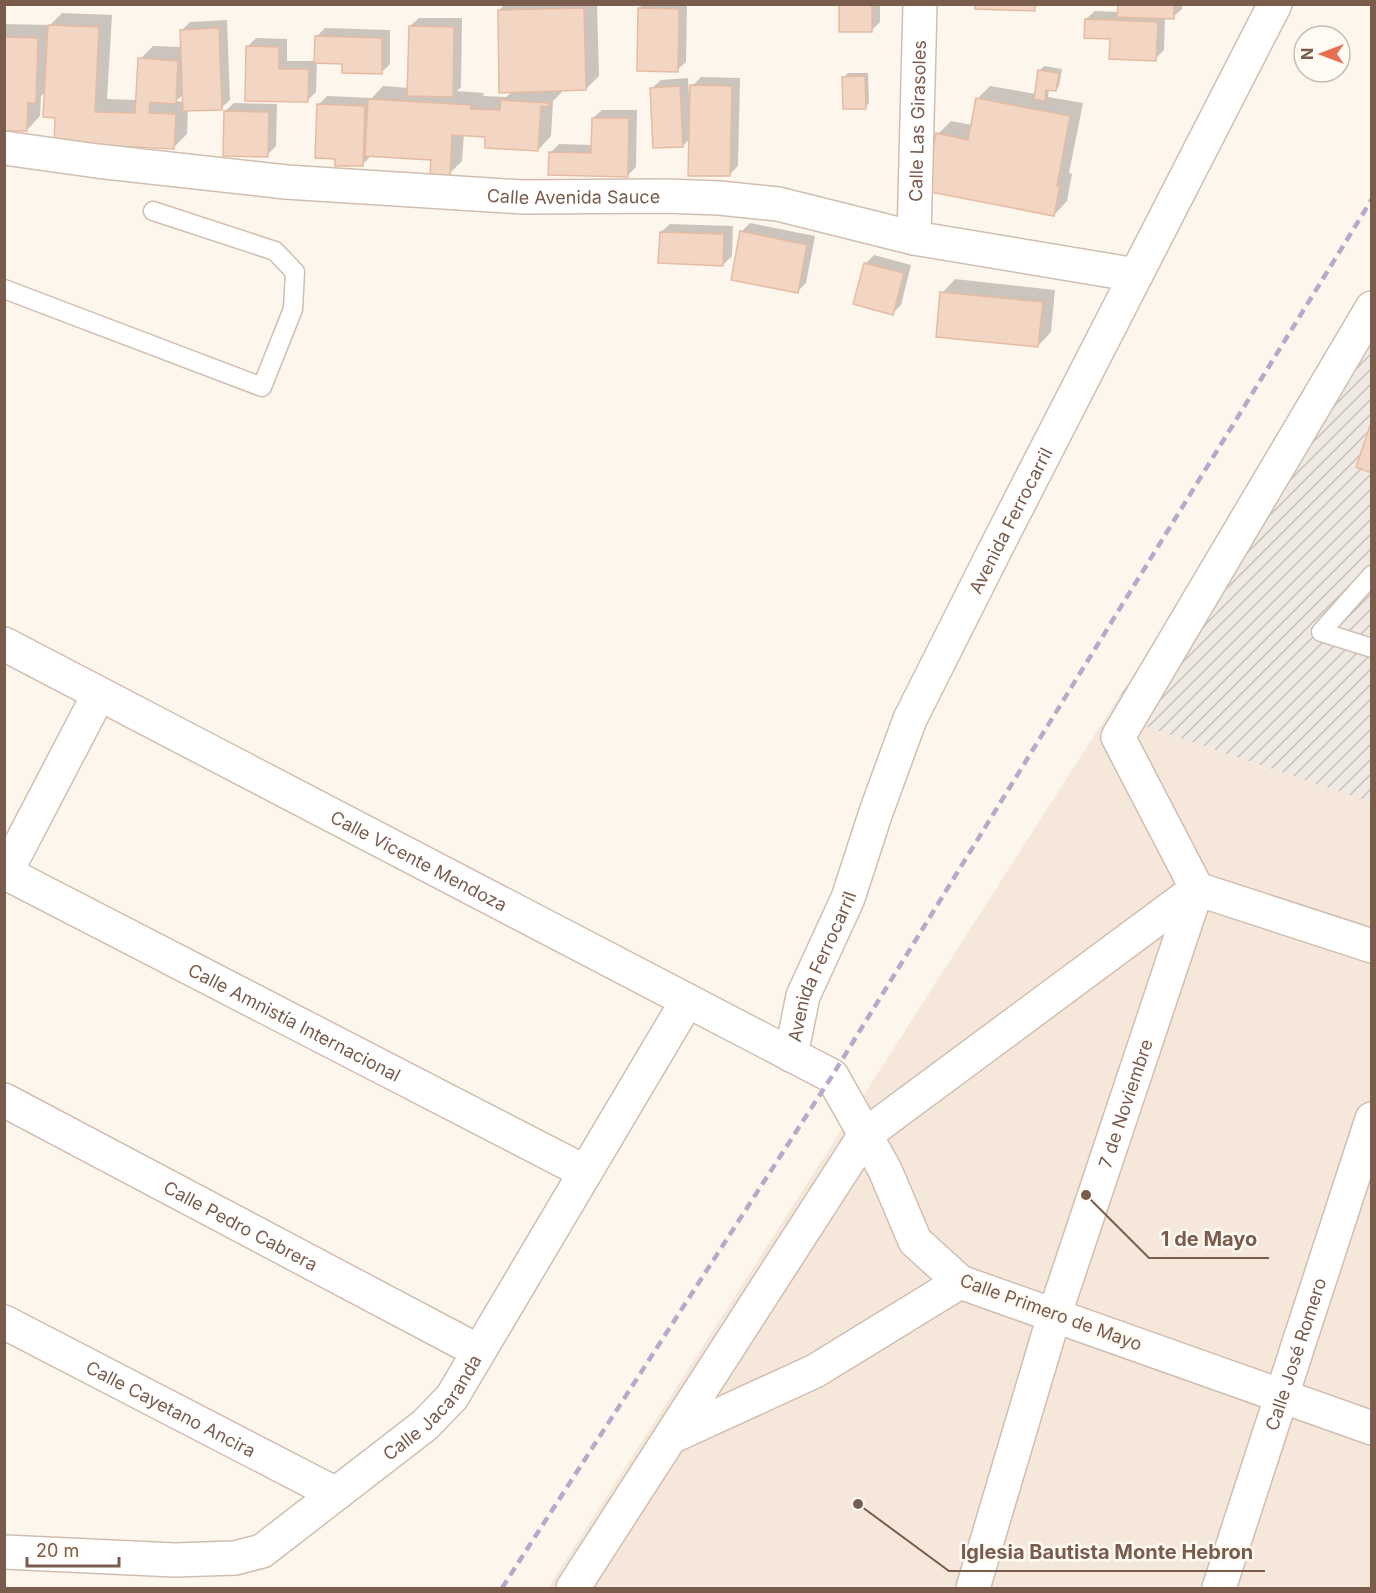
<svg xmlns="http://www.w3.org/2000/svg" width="1376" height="1593" viewBox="0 0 1376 1593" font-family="Inter,sans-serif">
<defs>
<pattern id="industrial-furrows" width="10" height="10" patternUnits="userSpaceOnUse" patternTransform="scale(1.5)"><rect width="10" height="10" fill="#efe9e4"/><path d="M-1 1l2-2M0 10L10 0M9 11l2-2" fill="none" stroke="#c7c0bb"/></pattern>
</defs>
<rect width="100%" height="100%" fill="#fdf6ec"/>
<path fill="#f5e8da" d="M1108 714 1371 802V1588H548Z"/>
<path fill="url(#industrial-furrows)" d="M1371 307V802L1108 714Z"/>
<path fill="#0003" fill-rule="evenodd" d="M505 4H597L599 76 586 89 562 90V92L553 101 551 136 538 150 487 136 464 134 462 161 449 174 432 158 371 156 362 165 318 105 327 96 372 98 383 86 409 88 410 26 419 18H462L461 87 457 91 484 93 483 96 506 97 513 91 499 10Z
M643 4H687L686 62 677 70 639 9Z
M841 4H880V22L871 31Z
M1119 4H1182V9L1173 17H1165L1164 50 1155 59 1111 37 1086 19 1095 11 1119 12Z
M62 13 112 15 107 99 137 100 140 59 153 46 182 47V30L190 22 227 20 230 100 221 108 188 110 187 134 174 147 57 116 46 91 41 96 40 116 27 130 4 129V24L50 25ZM184 94V102L176 101Z
M325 28 390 30V64L381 73 344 62 317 61 316 92 308 100 247 47 256 38 287 39V61H316V37Z
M1044 66 1062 69 1059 86 1056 90 1049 89 1048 97 1083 103 1069 173 1072 174 1067 201 1054 215 938 134 951 121 972 125 977 99 990 86 1036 94 1040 70Z
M848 73H868L869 103 865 107 844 77Z
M701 77 740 78 738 166 729 175 691 137 683 146 652 88 661 80 688 78 689 95H692V86Z
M234 103 277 104 276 146 267 155 225 111Z
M602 110H637L636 167 627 176 550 153 559 144 593 145V118Z
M750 223 815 236 806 283 797 292 742 231Z
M670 224 733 226 732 256 723 265 661 232Z
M874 255 911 265 901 305 893 313 865 264Z
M955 279 1055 290 1051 332 1038 346 942 293Z"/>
<path fill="#f3d5c3" stroke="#e6bba3" stroke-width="1.5" d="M839 4H872V32H839Z
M975 4H1035V11L975 9Z
M1118 4H1174V19L1117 17Z
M584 8 586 90 499 93 498 10Z
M638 8 679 9 678 72 637 71Z
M1085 19 1158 22 1156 61 1109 59 1110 39 1084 38Z
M48 25 99 27 95 112 135 113 138 58 178 61 176 104 150 102 149 113 176 114 174 149 54 143 55 118 43 117Z
M409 26 454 27 453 97 407 96Z
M219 28 222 110 183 111 180 30Z
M315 36 382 38V74L342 73V64L314 63Z
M4 37 38 38 36 103H28L27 131H4Z
M246 46 279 47V69H309L308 102 245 101Z
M1038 70 1059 73 1056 91 1046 90 1045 101 1034 99Z
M865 76 866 109H843L842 77Z
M690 85 732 86 730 176H688Z
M680 86 683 147 653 148 650 88Z
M976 98 1070 116 1057 186H1060L1054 216 925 191 936 133 968 140Z
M368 99 471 105V109L500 110 501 100 549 103V107L541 106 538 151 485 148V137L452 135 450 176 430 175 431 160 365 156Z
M317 104 365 106 363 166H335V159L315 158Z
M224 111 269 112 268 157 223 156Z
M592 118H629L628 177 548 175 549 152 591 153Z
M740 231 807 245 798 293 731 280Z
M660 232 724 234 723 266 658 263Z
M864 263 904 273 893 315 853 304Z
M940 292 1043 302 1038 347 936 337Z
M1372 420V473L1356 467Z"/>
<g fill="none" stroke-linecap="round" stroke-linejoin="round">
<g stroke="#d1beb0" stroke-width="21">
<path id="service" d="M4 289 262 387 293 309 295 272 275 251 153 211
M1372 575 1321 632 1372 648"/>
</g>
<g stroke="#d1beb0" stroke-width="36">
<g id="minor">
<path id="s1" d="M4 148 97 161 286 182 523 197 666 196 719 198 778 204 914 238 1136 275"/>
<path id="s2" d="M914 238 920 4"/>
<path id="s3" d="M4 644 832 1076 885 1170 915 1241 960 1282 1372 1428"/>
<path id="s4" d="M4 872 585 1172"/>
<path d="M4 876 99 694"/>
<path d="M1197 889 1118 737 1372 308"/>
<path d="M1197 889 1372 946"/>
<path id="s5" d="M791 1055 803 996 848 898 876 812 910 719 998 544 1275 4"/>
<path id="s6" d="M4 1100 478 1351"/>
<path id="s7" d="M4 1322 336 1494"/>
<path d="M671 1437 815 1371 960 1282"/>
<path id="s8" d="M4 1552 175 1560 235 1558 262 1551 425 1425 452 1397 687 1001"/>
<path d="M573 1588 865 1135 1197 889"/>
<path id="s9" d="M973 1588 1054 1316 1197 889"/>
<path id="s10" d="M1219 1588 1372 1119"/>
</g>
</g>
<use href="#service" stroke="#fff" stroke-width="18"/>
<use href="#minor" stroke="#fff" stroke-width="33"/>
<path stroke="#b9a8c9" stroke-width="4.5" stroke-dasharray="9 6" stroke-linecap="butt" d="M502 1588 832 1076 1372 199"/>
</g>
<g text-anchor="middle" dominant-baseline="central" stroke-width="5" stroke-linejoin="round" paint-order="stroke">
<g font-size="18" fill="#7a5c4d" stroke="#fffaf3">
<text stroke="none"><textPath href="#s2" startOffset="117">Calle Las Girasoles</textPath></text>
<text stroke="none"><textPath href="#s1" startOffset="572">Calle Avenida Sauce</textPath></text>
<text stroke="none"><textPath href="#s5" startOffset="580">Avenida Ferrocarril</textPath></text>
<text stroke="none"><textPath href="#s3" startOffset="468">Calle Vicente Mendoza</textPath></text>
<text stroke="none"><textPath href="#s5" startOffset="94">Avenida Ferrocarril</textPath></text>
<text stroke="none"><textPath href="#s4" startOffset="327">Calle Amnistía Internacional</textPath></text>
<text stroke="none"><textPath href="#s9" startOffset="508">7 de Noviembre</textPath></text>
<text stroke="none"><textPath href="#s6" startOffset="268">Calle Pedro Cabrera</textPath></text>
<text transform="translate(1051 1312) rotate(20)">Calle Primero de Mayo</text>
<text stroke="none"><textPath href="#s10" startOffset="246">Calle José Romero</textPath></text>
<text stroke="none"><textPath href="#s8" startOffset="483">Calle Jacaranda</textPath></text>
<text stroke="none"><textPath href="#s7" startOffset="188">Calle Cayetano Ancira</textPath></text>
</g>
</g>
<path fill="none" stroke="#7a5c4d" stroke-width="2" d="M1086 1195L1149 1258H1269M858 1504L949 1571H1265"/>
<g fill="#7a5c4d" stroke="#fffaf3" stroke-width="2">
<circle cx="1086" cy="1195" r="6"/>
<circle cx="858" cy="1504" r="6"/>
</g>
<g font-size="20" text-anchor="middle" font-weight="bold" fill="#7a5c4d" stroke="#fffaf3" stroke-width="5" stroke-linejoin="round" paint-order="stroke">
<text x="1209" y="1246">1 de Mayo</text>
<text x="1107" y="1559">Iglesia Bautista Monte Hebron</text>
</g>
<rect width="1376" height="1593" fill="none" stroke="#7a5c4d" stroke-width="12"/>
<g transform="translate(1322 54) rotate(270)"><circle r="28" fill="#fffaf3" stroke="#cabbb1" stroke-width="1.5"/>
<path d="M0-4.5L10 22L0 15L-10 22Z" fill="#e76f51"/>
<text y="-9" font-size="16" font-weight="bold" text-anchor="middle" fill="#7a5c4d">N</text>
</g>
<path d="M27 1557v9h92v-9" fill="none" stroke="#7a5c4d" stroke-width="3"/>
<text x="36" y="1557" font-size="18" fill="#7a5c4d" stroke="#fffaf3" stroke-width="4.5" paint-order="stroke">20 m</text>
</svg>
